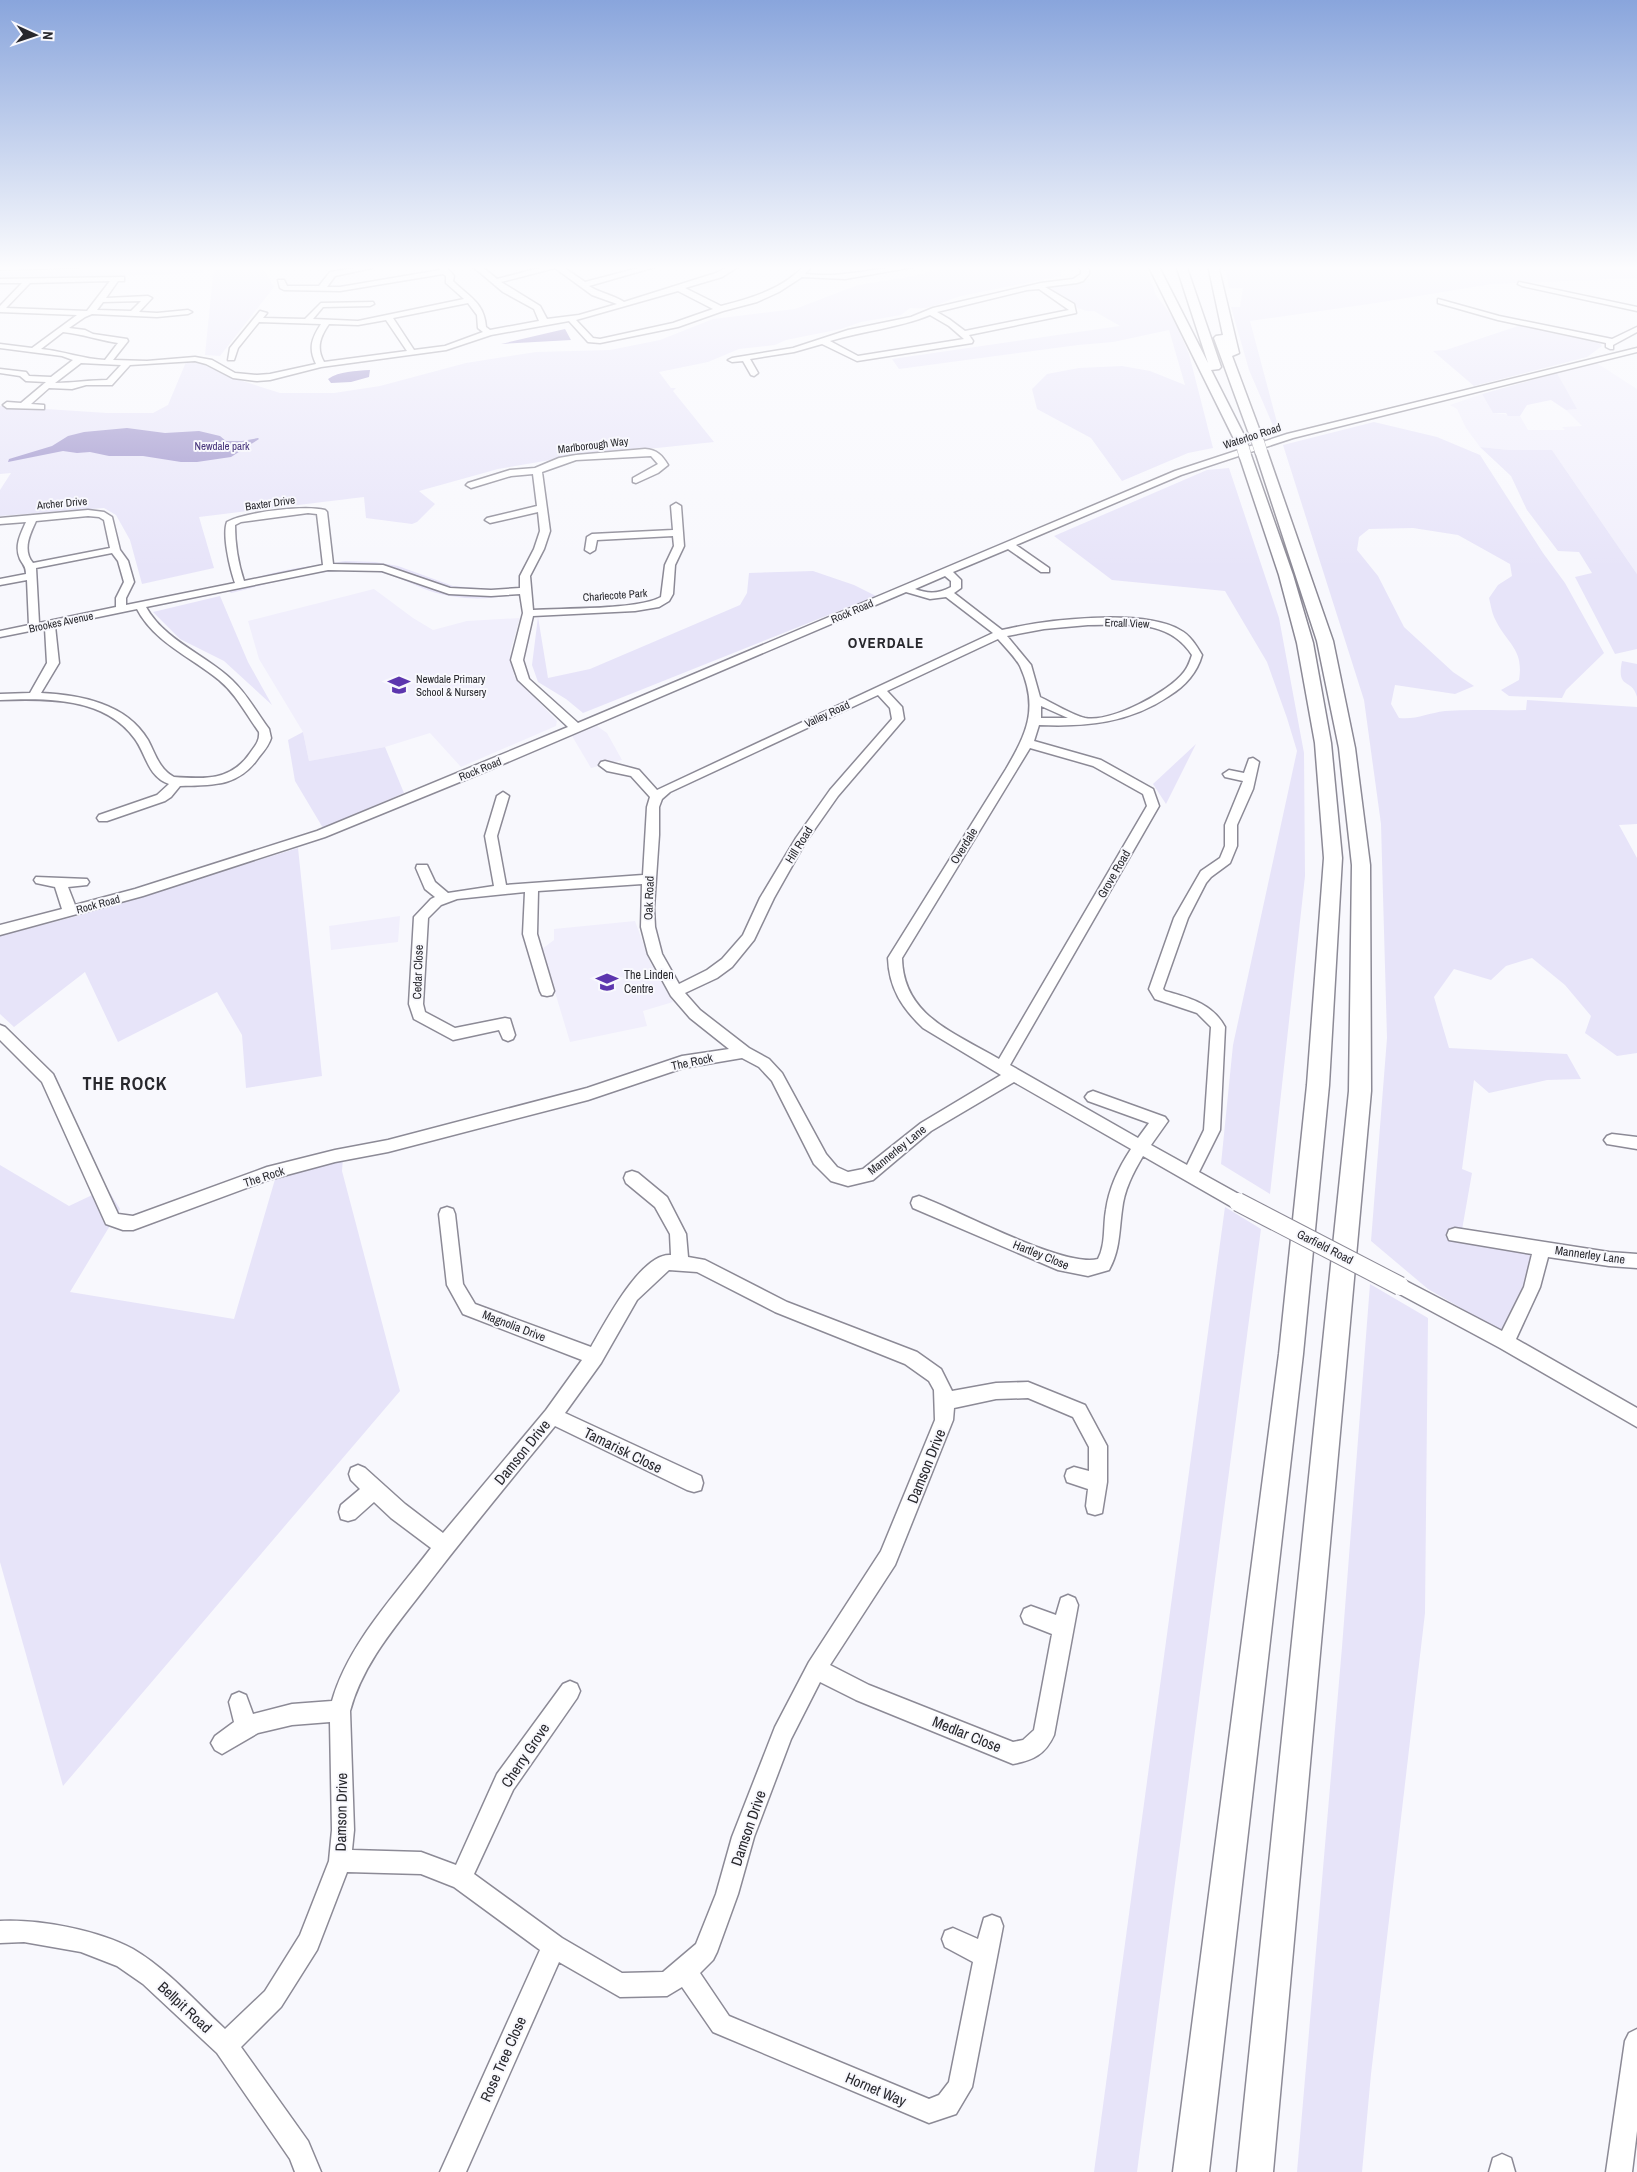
<svg xmlns="http://www.w3.org/2000/svg" width="1637" height="2172" viewBox="0 0 1637 2172" font-family="'Archivo Narrow',sans-serif">
<rect width="100%" height="100%" fill="#f8f8fd"/>
<path fill="#f1effc" d="M1595 362 1637 389V574L1552 450H1509L1480 447 1466 428 1457 409 1450 405 1482 394 1493 413 1520 416 1528 430H1565L1562 427 1582 426 1566 410 1576 409 1557 373Z
M374 589 413 618 433 630 467 621 520 618 510 652 514 676 557 721 556 726 461 767 430 733 385 747 309 761 303 732 259 659 248 621Z
M597 726 607 733 622 760 591 768 572 736Z
M400 916 398 942 331 950 329 926Z
M635 921 650 962 673 1002 643 1011 647 1026 570 1042 542 949 554 940V929Z"/>
<path fill="#e7e4f9" d="M206 265 202 273 0 280V272Z
M214 265H261L274 287 220 356 205 355Z
M953 265H1052L1062 272 1061 276 961 296C940 302 935 310 910 308L901 315 861 322 841 329 786 340 775 345 739 349 708 362 659 372 671 388H676L673 391 714 442 562 458 498 469 419 491 435 504 417 522 412 524 366 518 364 497 199 517 214 568 142 584 130 540 116 515 104 508 0 516V490L11 473 0 474V406L107 413H153L168 405 186 362 200 363 230 377 280 393H334L380 386 466 363 510 356 536 352 610 350 660 340 713 319 795 309 858 285 914 276Z
M1086 265H1145L1156 295 1174 319 1189 354 1213 448 1188 453 1122 481 1091 438 1037 409 1032 389 1047 374 1079 368 1122 366 1150 371 1185 385 1169 330 1113 342 1078 345 899 369 892 359 1120 326 1094 311C1080 314 1056 294 1043 287L1089 279 1092 275Z
M1225 265H1599L1600 269 1637 267V278L1492 284 1376 303 1250 321 1279 430 1274 428 1249 370 1231 307H1240L1243 288H1229Z
M1521 325 1598 341 1602 346 1587 357 1474 386 1433 351 1446 350Z
M1557 373 1577 409 1566 410 1551 400 1527 405 1520 416H1508L1506 413H1493L1482 394Z
M1374 422 1437 437 1480 455 1543 553 1565 583 1604 653 1566 690 1562 698 1509 696 1501 690 1519 680C1524 649 1508 645 1496 621 1492 614 1491 606 1489 598L1498 585 1512 576 1510 564 1458 535 1413 528 1369 529 1359 537 1357 550 1378 576 1404 627 1453 672 1474 686 1455 694 1395 685 1391 704 1399 718C1416 720 1428 713 1445 711 1472 709 1499 711 1526 710L1527 700 1637 707V824L1619 825 1637 858V1053L1617 1056 1585 1033 1591 1016 1565 985 1532 958 1506 966 1491 980 1454 969 1434 997 1449 1048 1567 1054 1581 1079 1547 1080 1489 1093 1474 1080 1462 1169 1472 1173 1460 1241 1528 1252 1533 1260 1525 1290 1501 1331 1428 1289 1371 1241 1387 1038 1381 824 1364 700 1283 445Z
M1480 447 1509 450H1552L1637 574V649L1615 654 1575 577 1592 573 1579 552 1558 551 1527 510 1511 476Z
M1229 468 1279 618 1304 753 1305 876 1270 1194 1221 1164 1233 1045 1297 751 1287 718 1267 662 1225 591 1112 580 1054 536 1207 470Z
M345 561 375 562 398 566 453 586 504 590 516 593C490 601 457 600 430 591 410 584 391 572 369 571 323 567 276 582 231 593L227 589C262 571 306 567 345 561Z
M813 571 854 585 876 596 583 713 566 699 538 682 532 665 538 617 548 678 590 669 740 605 747 593 749 573Z
M220 596 248 662 272 705 224 661 180 639 153 612Z
M1622 661 1637 664V697C1632 677 1616 691 1622 661Z
M303 732 309 761 385 747 404 793 323 828 295 781 288 740Z
M1196 744 1166 804 1153 784Z
M298 848 322 1076 246 1088 242 1035 217 992 118 1042 85 972 14 1027 0 1014V936L73 917Z
M343 1157 342 1171 400 1391 63 1786 0 1562V1165L69 1206 107 1188 120 1209 70 1292 234 1319 276 1176Z
M1225 1207 1261 1229 1137 2172H1094Z
M1370 1284 1428 1318 1425 1613 1371 2074 1362 2172H1297L1342 1647Z"/>
<path fill="#9a8fca" d="M565 329 571 340 501 344Z
M370 370 369 377 351 382 331 383 328 379C340 371 355 371 370 370Z
M127 428 165 433 199 431 220 436 226 441H242L258 438 259 439 231 457 197 462H181L143 456H109L90 452 77 453 63 451 8 462 9 459 52 446 68 436 84 432Z"/>
<g fill="none" stroke-linecap="round" stroke-linejoin="round">
<g stroke="#8c8a96" stroke-width="3">
<path id="minor" d="M437 265C445 265 449 270 454 276L453 281C469 297 484 302 486 327L490 330 539 321 534 309 503 292 471 265H480L497 279 551 265H560L585 282 650 265H662L589 286C600 293 613 295 624 302L716 273 732 265H741L722 277 685 288 721 306C752 298 783 289 805 265H813L805 274C846 279 884 265 925 265L845 279 802 277 779 292 757 302 723 311 678 327 600 343 588 342 569 321 491 335 446 350 321 367 270 380 257 381 233 378 206 364 195 361 130 365 112 385H86L72 389 49 388 31 404 44 405V409L7 408 3 405 7 402 21 403 46 382 26 381 20 376 0 373V369L26 372 29 376 51 377 73 360 62 356 0 348V344L32 348 77 315 0 312V306L22 283H0V279L124 277V281H118L106 298 148 296 152 298 139 312 157 313 188 310 192 312 188 314 157 317 92 314 85 317 69 328 85 330 93 334 127 339 128 341 113 360 147 361 195 357 212 360 235 373 257 375 270 374 316 364C308 348 312 338 321 324L259 322 238 348 234 360H228L230 348 260 311 267 313 263 318 305 319 321 303 373 302 374 304 370 306 323 307 313 319 358 321 464 299 446 283V276L443 274 340 291 284 290 280 288 278 280H284L287 286H319L330 272 368 266 372 268 335 276 327 287H340L440 270ZM555 268 592 295 617 304 579 315 547 319 540 306 501 282ZM110 281 87 311 6 308 30 283ZM678 291 713 309 673 323 600 339 593 338 576 320ZM141 301 131 311 97 310 103 302ZM468 303 477 315 478 328 483 332 445 346 414 350 393 318ZM386 320 407 351 324 362C316 348 320 337 329 324L358 325ZM63 332C82 334 99 340 118 343L105 360C83 359 63 351 41 349ZM81 363 121 365 107 380C89 380 73 383 55 383Z
M1076 265H1084L1089 270V274L1083 281 1077 283 1045 287 1074 304 1076 313 969 335 973 341 972 343 857 361 822 344 794 352 750 359 758 373 754 376 751 375 743 361 732 362 728 360 732 358 793 348 848 330 911 317 933 308 1041 283 1073 279 1081 274V270ZM1039 289 1069 310 965 331 949 319 937 312 1027 290ZM930 315 949 326 964 339 858 356 830 341C863 331 898 328 930 315Z
M1519 282 1637 307V311L1522 286 1518 284Z
M1438 299 1499 316 1612 339 1637 327V332L1613 345V349H1610L1606 347V343L1498 320 1438 303Z
M1637 348V352L1293 438 1181 475 1016 545 1049 568V572H1041L1008 549 953 572 961 580V588L954 593 1002 630C1044 620 1142 608 1180 630 1190 635 1196 645 1202 655 1197 673 1185 686 1169 696 1129 723 1087 727 1039 725L1034 741 1101 760 1153 789 1159 806 1010 1065 1138 1138 1149 1123 1088 1101 1085 1097 1088 1093 1093 1091 1165 1117 1168 1121 1151 1145 1187 1165 1204 1130 1211 1027 1197 1013 1155 999 1149 989 1174 918 1201 871 1220 858 1225 846V825L1243 781 1225 777 1223 774 1229 770 1244 773 1249 759 1253 758 1259 762 1253 789 1237 825V846L1230 863 1211 877 1206 883 1188 918 1163 989 1165 991C1189 998 1212 1003 1225 1027L1220 1130 1199 1172 1244 1197 1246 1202 1244 1207 1238 1209 1232 1207 1143 1156C1133 1173 1124 1190 1122 1210 1119 1232 1120 1250 1109 1270L1088 1276 1058 1270 913 1208 911 1203 913 1198 919 1196C958 1210 1063 1268 1098 1259 1106 1244 1103 1226 1106 1210 1109 1188 1119 1167 1131 1149L1014 1082 931 1131 873 1180 848 1186 831 1181 814 1164 772 1081 759 1067 742 1058 683 1068 588 1100 388 1152 335 1162 268 1180 133 1230H123L106 1224 42 1082 0 1040V1025L5 1027 53 1074 118 1214 133 1216 267 1167 335 1150 388 1140 587 1088 682 1056 729 1049 690 1018 671 996 648 954 641 927 642 884 538 891 537 934 554 991 552 995 547 996 542 995 540 991 523 934 525 892 457 899 441 905 428 918 423 1004 425 1012 455 1028 505 1018 510 1019 515 1035 513 1039 508 1041 503 1039 499 1030 453 1040 414 1019 409 1004 414 917 431 899 435 897 425 889 416 868 417 865H427L435 882 448 893 494 886 485 836 497 796 503 792 509 796 497 836 506 885 643 875 647 807 650 797 631 776 607 771 599 765 601 762 605 761 639 770 657 790 993 633 946 597 930 599 906 592 489 770 325 837 143 896 0 935V925L62 909 55 887 36 883 34 880 36 877 87 879 89 882 87 885 68 887 75 905 135 889 317 831 568 727 518 680 511 660 523 613 520 594 491 596 449 594 382 571 328 570 146 607C165 641 205 654 232 680 247 694 257 713 269 729L271 738C269 745 264 751 259 757 239 787 213 785 180 786L171 797 165 801 107 821H99L97 818 99 815 157 795 169 784C148 777 146 754 135 739 105 697 46 698 0 700V694L30 693 47 663 45 628 0 637V631L29 625 27 580 0 585V579L26 574C26 566 23 565 20 559 14 546 21 533 26 522L0 524V518L88 510 104 512 112 517 120 550 128 561 134 582 126 598V605L235 583C230 569 222 535 227 522 245 512 304 505 325 510L327 512 333 564 383 565 450 588 491 590 520 588V576L534 549 540 531 538 512 490 523 485 520 487 518 537 506 533 474 511 476 471 488 466 485 468 483 510 470 535 468 559 458 576 455 645 449C657 450 662 455 668 465L658 473 636 483 633 482V478L658 464 651 456 576 460 542 472 550 531 544 549 530 576 533 610C563 608 638 610 661 597L665 565 674 546 673 536 597 540 595 550 590 553 585 550 587 537 592 534 673 530 671 506 676 503 681 506 684 546 675 565 673 594 669 601 659 607 635 611 533 616 523 660 529 679 578 723 1175 471 1287 434ZM308 513 317 514 323 565 244 581C238 563 235 544 235 525L241 522ZM88 516 99 517 104 520 110 548 33 563C22 550 30 534 36 521ZM112 553 118 561 124 582 116 598V607L39 623 36 568ZM945 576 951 581V587C938 594 928 594 915 589ZM137 609C154 642 191 657 219 680 236 694 246 714 259 732 260 741 255 746 250 753 231 781 205 779 174 777 159 769 155 753 148 740 126 703 80 695 41 693L59 663 55 626ZM1088 625C1126 625 1168 618 1192 655 1190 661 1188 667 1184 672 1169 692 1111 723 1085 718 1072 715 1053 703 1040 697L1031 665 1007 636 1044 629ZM998 639C1005 647 1015 657 1020 666 1039 708 1027 733 1006 769L888 958C889 988 902 1008 923 1028L1001 1075 921 1123 863 1169 848 1172 837 1167 826 1154 782 1073 769 1059 749 1048 700 1010 685 993 717 978 732 967 754 940 774 898 805 843 838 796 904 719 902 707 887 691ZM878 695 890 708 892 719 830 790 796 838 760 898 743 935 722 959 707 970 679 984 662 954 655 927 654 908 659 835V807L662 799 670 792ZM1041 706 1068 718H1041ZM1030 748 1093 766 1143 794 1147 806 999 1059C955 1033 903 1016 902 958Z
M1612 1134 1637 1137V1149L1607 1144 1604 1140 1607 1136Z
M632 1171 638 1173 667 1197 686 1234 688 1257 705 1260 787 1302 917 1352 941 1369 952 1391 996 1383 1028 1382 1085 1405 1107 1446V1482L1102 1513 1095 1515 1088 1513 1086 1506 1088 1489 1067 1482 1065 1476 1067 1470 1074 1467 1089 1471V1447L1073 1417 1028 1398 996 1399 954 1408 953 1420 895 1565 830 1665 869 1685 1013 1742 1023 1740 1034 1730 1052 1634 1024 1623 1021 1616 1024 1609 1031 1606 1056 1615 1061 1598 1068 1595 1075 1598 1078 1605 1054 1735C1045 1755 1033 1760 1013 1764L856 1700 820 1682 791 1739 754 1837 738 1894 717 1952 713 1960 700 1973 729 2016 929 2099 939 2095 949 2082 973 1962 945 1947 942 1939 945 1931 953 1928 978 1939 984 1918 992 1915 1000 1918 1003 1926 972 2087 956 2114 929 2123 713 2032 682 1987 667 1996 620 1997 559 1962 466 2172H440L540 1950 454 1887 421 1874 347 1872 317 1950 281 2007 241 2047 308 2141 321 2172H295L290 2159 217 2053 143 1984 117 1966 81 1952 24 1942 0 1943V1921C39 1919 98 1930 133 1949 167 1969 196 2002 225 2029L265 1991 300 1935 329 1861 332 1830 330 1722 292 1725 258 1733 222 1754 215 1750 211 1743 215 1736 234 1722 229 1702 232 1695 239 1692 246 1695 253 1714 292 1704 332 1701C348 1644 396 1594 431 1548L391 1518 374 1502 355 1519 348 1521 341 1519 339 1512 341 1505 360 1489 351 1480 349 1474 351 1468 358 1465 365 1468 405 1504 443 1533 546 1410 582 1360 463 1314 447 1285 439 1214 441 1209 447 1207 453 1209 455 1214 463 1284 475 1304 591 1347C604 1325 641 1252 671 1255L670 1234 655 1207 626 1183 624 1178 626 1173ZM669 1270 697 1272 775 1312 905 1364 929 1381 934 1390 935 1420 881 1551 809 1662 775 1727 732 1837 716 1894 696 1944 663 1972 622 1973 562 1938 474 1874 513 1790 577 1698 580 1691 577 1684 570 1681 563 1684 497 1774 456 1865 421 1852 352 1850 354 1830 350 1711C363 1663 396 1626 425 1588 467 1533 511 1480 555 1426L687 1490 694 1492 701 1490 703 1483 701 1476 565 1413 601 1363 637 1300Z
M1455 1228 1609 1252 1637 1254V1268L1609 1266 1548 1257 1540 1287 1516 1339 1637 1408V1427L1500 1348 1394 1291 1392 1286 1394 1281 1400 1279 1406 1281 1502 1331 1524 1287 1532 1254 1449 1240 1447 1235 1449 1230Z
M1637 2029V2131L1632 2172H1606L1625 2041 1629 2033Z
M1502 2154 1511 2158 1515 2172H1489L1493 2158Z"/>
</g>
<g stroke="#8c8a96" stroke-width="2">
<path id="major" d="M0 265H84L79 268 0 270Z"/>
</g>
<g stroke="#8c8a96" stroke-width="3">
<path id="highway" d="M1148 265H1158L1208 363 1176 265H1186L1221 367 1219 369 1211 370 1248 443 1247 446 1242 447 1236 443Z
M1208 265H1218L1239 353 1232 356 1264 442 1262 445H1254L1252 442 1214 338 1216 336 1223 335Z
M1261 447 1267 451 1333 641 1355 748 1370 865 1371 1091 1273 2172H1237L1349 1091 1352 865 1339 748 1317 641 1255 451Z
M1245 451 1251 455 1293 575 1313 643 1331 743 1342 858 1329 1085 1303 1354 1209 2172H1173L1279 1354 1307 1085 1324 858 1315 743 1297 643 1279 575 1239 455Z"/>
</g>
<use href="#minor" fill="#fff" fill-rule="evenodd"/>
<use href="#major" fill="#fff" fill-rule="evenodd"/>
<use href="#highway" fill="#fff" fill-rule="evenodd"/>
<g stroke="#8c8a96" stroke-width="20" stroke-linecap="butt">
<path id="minor-bridge" d="M1238 1202 1400 1286"/>
</g>
<g stroke="#8c8a96" stroke-width="13" stroke-linecap="butt">
<path id="highway-bridge" d="M1258 442 1261 451
M1243 448 1245 455"/>
</g>
<use href="#minor-bridge" stroke="#fff" stroke-width="18"/>
<use href="#highway-bridge" stroke="#fff" stroke-width="12"/>
</g>
<linearGradient id="sky" x2="0" y2="1"><stop stop-color="#89a5dc"/><stop offset="0.47" stop-color="#fcfcfe"/><stop offset="1" stop-color="#fcfcfe" stop-opacity="0"/></linearGradient>
<rect width="1637" height="569" fill="url(#sky)"/>
<defs>
<g id="school-bare" transform="scale(1.725)"><path d="M0-5L7-2L0 1L-7-2ZM-4 1L0 2.5L4 1V4Q0 6-4 4Z" fill="#5d36ae" stroke="#f8f8fd" stroke-width="2.5" paint-order="stroke"/></g>
</defs>
<g fill-rule="evenodd">
<use href="#school-bare" x="399" y="685"/>
<use href="#school-bare" x="607" y="982"/>
</g>
<g text-anchor="middle" dominant-baseline="central" stroke-width="4" stroke-linejoin="round" paint-order="stroke">
<g font-size="11" fill="#28282d" stroke="#f8f8fd">
<text transform="translate(1252 436) rotate(-18)">Waterloo Road</text>
<text transform="translate(593 445) rotate(-7)">Marlborough Way</text>
<text transform="translate(62 503) rotate(-5)">Archer Drive</text>
<text transform="translate(270 503) rotate(-8)">Baxter Drive</text>
<text transform="translate(615 595) rotate(-4)">Charlecote Park</text>
<text transform="translate(852 611) rotate(-23)">Rock Road</text>
<text transform="translate(61 622) rotate(-12)">Brookes Avenue</text>
<text transform="translate(1127 623) rotate(2)">Ercall View</text>
<text transform="translate(827 714) rotate(-25)">Valley Road</text>
<text transform="translate(480 769) rotate(-22)">Rock Road</text>
<text transform="translate(98 904) rotate(-15)">Rock Road</text>
</g>
<g font-size="11" fill="#46337a" stroke="#f8f8fd">
<text x="222" y="446">Newdale park</text>
</g>
<g font-size="11" fill="#28282d" stroke="#f8f8fd" text-anchor="start">
<text x="416" y="679">Newdale Primary<tspan x="416" dy="13">School &amp; Nursery</tspan></text>
</g>
<g font-size="12" fill="#28282d" stroke="#f8f8fd">
<text transform="translate(799 845) rotate(-58)">Hill Road</text>
<text transform="translate(964 846) rotate(-58)">Overdale</text>
<text transform="translate(1114 874) rotate(-60)">Grove Road</text>
<text transform="translate(649 898) rotate(-88)">Oak Road</text>
<text transform="translate(418 972) rotate(-88)">Cedar Close</text>
<text transform="translate(692 1062) rotate(-12)">The Rock</text>
<text transform="translate(897 1150) rotate(-39)">Mannerley Lane</text>
<text transform="translate(264 1177) rotate(-18)">The Rock</text>
<text transform="translate(1325 1247) rotate(27)">Garfield Road</text>
<text transform="translate(1041 1255) rotate(22)">Hartley Close</text>
<text transform="translate(1590 1255) rotate(8)">Mannerley Lane</text>
<text transform="translate(514 1326) rotate(21)">Magnolia Drive</text>
</g>
<g font-size="12" fill="#28282d" stroke="#f8f8fd" text-anchor="start">
<text x="624" y="975">The Linden<tspan x="624" dy="14">Centre</tspan></text>
</g>
<g font-size="15" font-weight="bold" letter-spacing="1" fill="#28282d" stroke="#f8f8fd">
<text x="886" y="642">OVERDALE</text>
</g>
<g font-size="15" fill="#28282d" stroke="#f8f8fd">
<text transform="translate(623 1450) rotate(26)">Tamarisk Close</text>
<text transform="translate(522 1452) rotate(-51)">Damson Drive</text>
<text transform="translate(926 1466) rotate(-68)">Damson Drive</text>
<text transform="translate(967 1734) rotate(22)">Medlar Close</text>
<text transform="translate(525 1755) rotate(-56)">Cherry Grove</text>
<text transform="translate(341 1812) rotate(-89)">Damson Drive</text>
<text transform="translate(748 1828) rotate(-71)">Damson Drive</text>
<text transform="translate(185 2007) rotate(43)">Bellpit Road</text>
<text transform="translate(503 2059) rotate(-66)">Rose Tree Close</text>
<text transform="translate(876 2089) rotate(23)">Hornet Way</text>
</g>
<g font-size="18" font-weight="bold" letter-spacing="1" fill="#28282d" stroke="#f8f8fd">
<text x="125" y="1083">THE ROCK</text>
</g>
</g>
<g transform="translate(35 35) rotate(93)" stroke="#f8f8fd" stroke-width="4" paint-order="stroke">
<path d="M0-4L9 19L0 12L-9 19Z" fill="#28282d"/>
<text y="-8" font-size="14" font-weight="bold" text-anchor="middle" fill="#28282d">N</text>
</g>
</svg>
